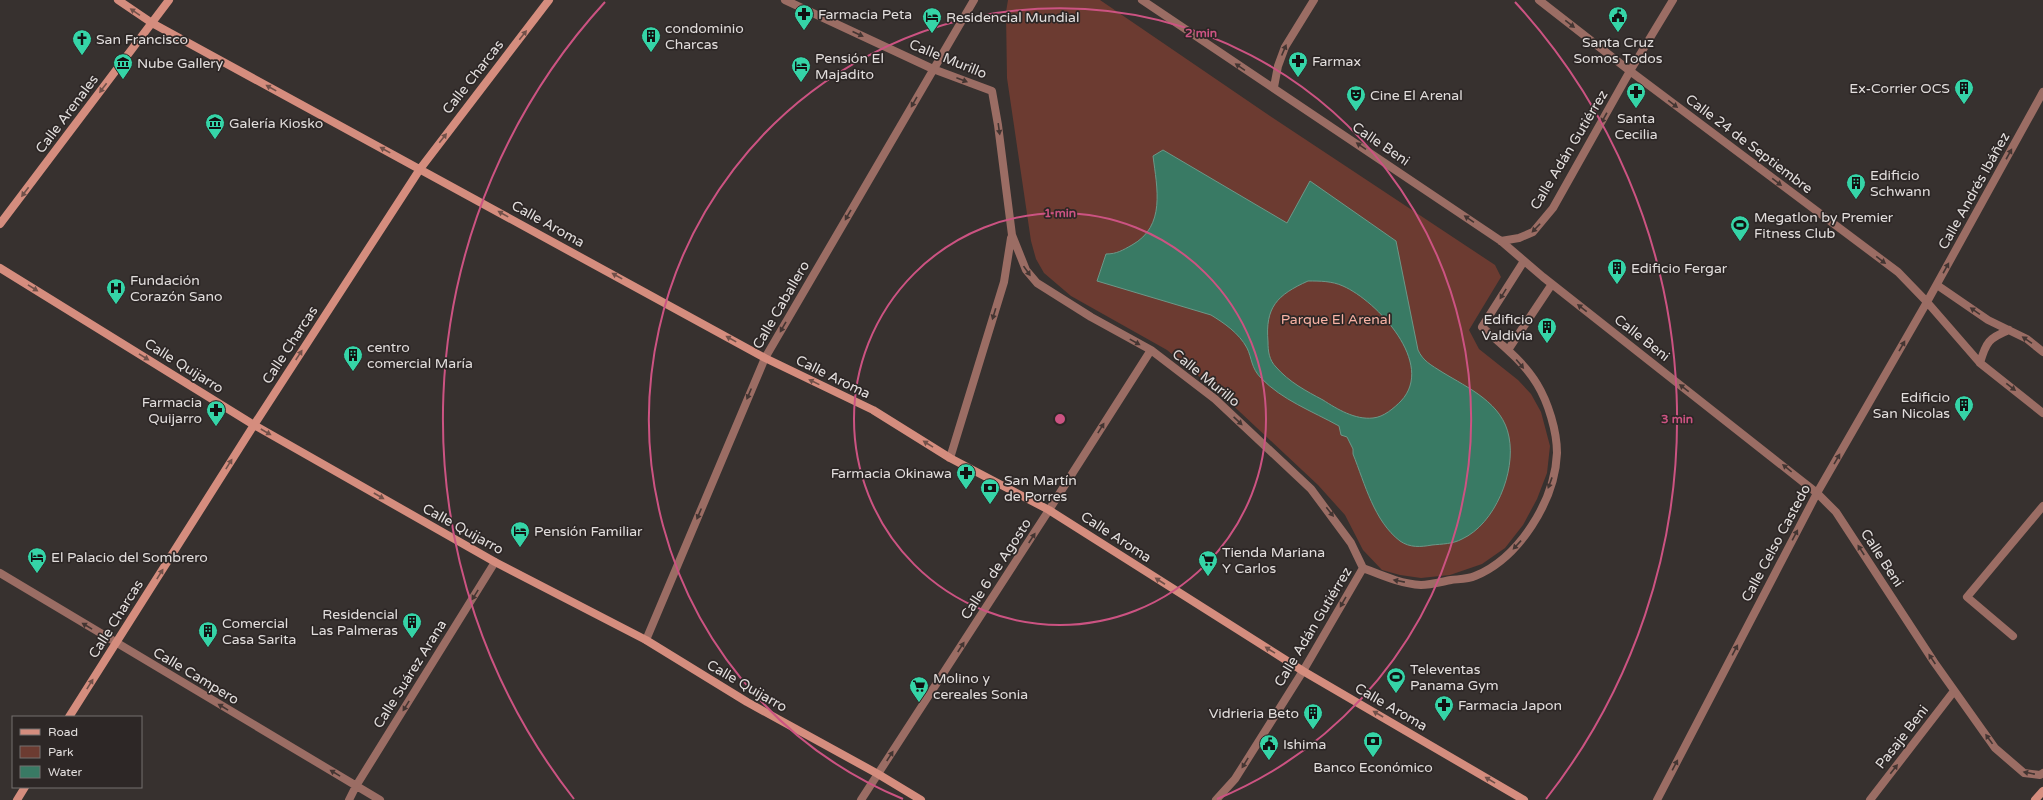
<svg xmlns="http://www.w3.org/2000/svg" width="2043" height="800" viewBox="0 0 2043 800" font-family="'Varela Round',sans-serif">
<rect width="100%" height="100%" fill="#37312f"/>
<path fill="#6c3b31" d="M1008 0H1100L1270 116 1495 265 1501 277 1469 330 1479 349 1518 380 1531 394 1541 412 1550 446 1547 473 1537 499 1523 525 1505 548 1482 564 1450 575 1421 578 1400 575 1382 570 1363 550 1345 515 1318 485 1224 397 1167 350 1071 296 1044 273 1036 259 1031 241 1007 78 1006 12Z"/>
<path fill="#397a64" stroke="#6c9888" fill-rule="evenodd" d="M1163 150 1287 223 1310 181 1396 241 1418 350C1423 361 1431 365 1442 372 1468 388 1503 403 1509 437 1516 472 1495 524 1462 539 1453 544 1442 544 1432 545 1421 547 1410 548 1400 541 1374 521 1365 484 1353 454V449L1347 437 1341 435 1339 426C1312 411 1282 400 1261 378 1251 368 1252 358 1247 348 1239 333 1224 323 1211 315L1097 281 1106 254C1117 254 1123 250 1132 245 1166 226 1157 188 1153 156ZM1308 281C1320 281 1332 281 1343 286 1377 301 1436 364 1401 401 1394 408 1384 417 1373 418 1355 420 1337 409 1323 400 1306 391 1289 382 1276 367 1269 360 1268 351 1268 342 1265 307 1277 295 1308 281Z"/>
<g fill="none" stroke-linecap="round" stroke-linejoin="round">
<path stroke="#9b6d64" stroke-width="8" d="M785 0 933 69 992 91 998 125 1012 235 1026 270 1037 283 1091 317 1151 350 1215 399 1311 489 1351 543 1363 568
M1142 0 1501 241 1543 277 1817 493 1836 512 1934 662 1995 748 2024 773 2040 775 2043 773
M1539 0 1630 71 1898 272 1927 302 1980 363 2043 413
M1274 87 1278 66 1285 47 1314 0
M1501 241 1519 238 1533 232 1553 208 1630 71 1673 0
M1937 285 1988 320 2027 339 2043 352
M1508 350 1552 284
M1980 363C1986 342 1989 338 2009 330
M950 458 1004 282 1011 238
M1363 568C1381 575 1401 584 1421 585 1430 585 1441 582 1451 580 1459 579 1468 579 1475 576 1519 558 1555 501 1557 453 1557 431 1548 402 1537 384 1524 362 1501 344 1482 327L1524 261
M0 573 380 800
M2013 636 1967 597 2043 506
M646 640 765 358 974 0
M349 800 356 786 495 562
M861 800 1049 510 1151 350
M1216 800 1235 779 1303 671 1363 568
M1657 800 1817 493 1927 302 2043 92
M1870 800 1954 691"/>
<path stroke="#d58d7e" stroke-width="8" d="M118 0 152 23 765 358 873 410 950 458 1049 510 1303 671 1524 800
M0 224 169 0
M0 268 254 425 495 562 646 640 747 702 878 774 921 800
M69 717 254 425 420 169 549 0
M17 800 25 787
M2035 800 2043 791"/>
</g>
<defs><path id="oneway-solid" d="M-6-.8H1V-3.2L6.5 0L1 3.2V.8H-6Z"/></defs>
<g fill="#705049">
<use href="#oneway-solid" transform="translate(135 12) rotate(-146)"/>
<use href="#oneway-solid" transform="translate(523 35) rotate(-52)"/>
<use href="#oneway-solid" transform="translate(103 88) rotate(127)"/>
<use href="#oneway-solid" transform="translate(271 88) rotate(-151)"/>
<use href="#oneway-solid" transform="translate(443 138) rotate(-52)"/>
<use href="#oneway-solid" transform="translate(385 150) rotate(-151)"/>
<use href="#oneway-solid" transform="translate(25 192) rotate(127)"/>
<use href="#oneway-solid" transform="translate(503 214) rotate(-151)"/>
<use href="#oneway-solid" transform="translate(617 276) rotate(-151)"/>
<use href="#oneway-solid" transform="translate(33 288) rotate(32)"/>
<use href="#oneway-solid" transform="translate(731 339) rotate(-151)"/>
<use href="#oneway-solid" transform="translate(299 355) rotate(-57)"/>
<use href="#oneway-solid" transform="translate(144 357) rotate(32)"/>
<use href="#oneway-solid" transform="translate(814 382) rotate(-154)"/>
<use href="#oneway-solid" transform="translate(266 432) rotate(30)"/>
<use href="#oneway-solid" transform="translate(928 444) rotate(-148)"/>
<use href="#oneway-solid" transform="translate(229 464) rotate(-58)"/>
<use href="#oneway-solid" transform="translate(379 496) rotate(30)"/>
<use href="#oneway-solid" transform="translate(160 574) rotate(-58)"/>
<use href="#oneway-solid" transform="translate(1160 581) rotate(-147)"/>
<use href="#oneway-solid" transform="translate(1270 650) rotate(-148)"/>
<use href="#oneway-solid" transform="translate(90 684) rotate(-58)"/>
<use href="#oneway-solid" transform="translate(1378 714) rotate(-150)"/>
<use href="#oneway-solid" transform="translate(1490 780) rotate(-149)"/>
</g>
<g fill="#433532">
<use href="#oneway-solid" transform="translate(1570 24) rotate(38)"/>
<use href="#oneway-solid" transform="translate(858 34) rotate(25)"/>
<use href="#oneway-solid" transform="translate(1284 50) rotate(-67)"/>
<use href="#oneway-solid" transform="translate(1240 67) rotate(-146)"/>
<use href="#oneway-solid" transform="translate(962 80) rotate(21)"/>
<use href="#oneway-solid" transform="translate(914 102) rotate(120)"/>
<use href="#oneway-solid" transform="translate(1673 104) rotate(37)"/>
<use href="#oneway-solid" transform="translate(1604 118) rotate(119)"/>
<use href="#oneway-solid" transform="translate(999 129) rotate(82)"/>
<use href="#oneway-solid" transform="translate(1361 146) rotate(-146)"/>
<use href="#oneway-solid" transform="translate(2009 154) rotate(-61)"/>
<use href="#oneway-solid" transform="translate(1777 182) rotate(37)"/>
<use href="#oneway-solid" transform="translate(848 215) rotate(120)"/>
<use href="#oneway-solid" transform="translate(1469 219) rotate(-146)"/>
<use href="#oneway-solid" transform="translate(1536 228) rotate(134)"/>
<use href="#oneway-solid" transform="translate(1881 260) rotate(37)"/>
<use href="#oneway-solid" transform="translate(1946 268) rotate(-61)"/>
<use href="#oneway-solid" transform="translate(1027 271) rotate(55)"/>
<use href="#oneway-solid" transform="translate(1503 294) rotate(122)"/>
<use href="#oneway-solid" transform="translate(1582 308) rotate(-142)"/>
<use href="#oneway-solid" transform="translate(1975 311) rotate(-145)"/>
<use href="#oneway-solid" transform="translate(994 314) rotate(107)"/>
<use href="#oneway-solid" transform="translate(783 327) rotate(120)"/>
<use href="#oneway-solid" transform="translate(2027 340) rotate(-146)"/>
<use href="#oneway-solid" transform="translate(1135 342) rotate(29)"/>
<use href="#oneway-solid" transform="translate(1902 346) rotate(-60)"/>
<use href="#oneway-solid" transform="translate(1520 364) rotate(50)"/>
<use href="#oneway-solid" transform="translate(2011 387) rotate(38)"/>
<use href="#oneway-solid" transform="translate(1684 388) rotate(-142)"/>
<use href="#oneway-solid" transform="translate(749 394) rotate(113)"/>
<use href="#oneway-solid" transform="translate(1238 421) rotate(43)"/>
<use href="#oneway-solid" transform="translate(1101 428) rotate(-58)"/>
<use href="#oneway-solid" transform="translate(1837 459) rotate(-60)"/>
<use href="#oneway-solid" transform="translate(1787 468) rotate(-141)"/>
<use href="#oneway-solid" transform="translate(1550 483) rotate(110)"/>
<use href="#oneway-solid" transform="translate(1330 512) rotate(52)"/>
<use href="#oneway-solid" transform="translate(699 514) rotate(113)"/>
<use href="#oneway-solid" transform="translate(1795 535) rotate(-62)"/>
<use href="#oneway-solid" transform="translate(1032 538) rotate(-57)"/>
<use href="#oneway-solid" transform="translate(1517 545) rotate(133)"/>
<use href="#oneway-solid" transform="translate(1861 550) rotate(-123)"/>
<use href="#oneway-solid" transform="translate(1399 581) rotate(-169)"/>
<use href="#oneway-solid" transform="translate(475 595) rotate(122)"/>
<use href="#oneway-solid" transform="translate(1343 602) rotate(120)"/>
<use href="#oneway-solid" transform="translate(87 626) rotate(-149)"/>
<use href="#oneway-solid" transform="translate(961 647) rotate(-57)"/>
<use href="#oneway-solid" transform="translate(1735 650) rotate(-62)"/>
<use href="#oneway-solid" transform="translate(1932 659) rotate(-124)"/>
<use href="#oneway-solid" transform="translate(406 706) rotate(122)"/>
<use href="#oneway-solid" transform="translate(223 707) rotate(-149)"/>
<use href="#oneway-solid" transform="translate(1989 739) rotate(-126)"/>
<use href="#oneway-solid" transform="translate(890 756) rotate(-57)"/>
<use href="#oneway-solid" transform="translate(1245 763) rotate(122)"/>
<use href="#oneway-solid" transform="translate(1675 765) rotate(-62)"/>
<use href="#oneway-solid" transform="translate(1894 769) rotate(-52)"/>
<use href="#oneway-solid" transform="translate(335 773) rotate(-149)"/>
<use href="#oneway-solid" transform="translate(2029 773) rotate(-169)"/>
</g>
<g fill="none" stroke="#cc5382" stroke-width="2">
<circle cx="1060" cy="419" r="206"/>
<path d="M903 799A411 411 0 1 1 1217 799"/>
<path d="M574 799A617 617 0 0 1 605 2M1515 2A617 617 0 0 1 1546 799"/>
</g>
<defs>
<g id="pharmacy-pin" transform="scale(1)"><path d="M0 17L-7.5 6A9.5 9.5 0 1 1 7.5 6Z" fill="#35d4a7" stroke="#2d2726"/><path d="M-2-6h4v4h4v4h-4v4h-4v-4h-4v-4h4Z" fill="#111"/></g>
<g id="civic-pin" transform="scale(1)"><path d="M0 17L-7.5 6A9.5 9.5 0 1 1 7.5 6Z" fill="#35d4a7" stroke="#2d2726"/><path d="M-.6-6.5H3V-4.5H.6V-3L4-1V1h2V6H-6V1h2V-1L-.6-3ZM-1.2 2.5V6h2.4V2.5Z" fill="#111"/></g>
<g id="hotel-pin" transform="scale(1)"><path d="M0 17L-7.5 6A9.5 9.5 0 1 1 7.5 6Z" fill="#35d4a7" stroke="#2d2726"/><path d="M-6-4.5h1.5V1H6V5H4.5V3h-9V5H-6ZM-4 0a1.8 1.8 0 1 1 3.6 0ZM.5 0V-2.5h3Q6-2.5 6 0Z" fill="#111"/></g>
<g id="building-pin" transform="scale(1)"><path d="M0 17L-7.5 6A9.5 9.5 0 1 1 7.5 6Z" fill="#35d4a7" stroke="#2d2726"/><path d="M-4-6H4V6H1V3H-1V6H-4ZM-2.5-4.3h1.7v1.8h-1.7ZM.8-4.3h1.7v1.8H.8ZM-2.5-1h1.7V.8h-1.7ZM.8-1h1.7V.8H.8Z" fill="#111"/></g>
<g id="church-pin" transform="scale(1)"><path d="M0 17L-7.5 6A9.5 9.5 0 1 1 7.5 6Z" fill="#35d4a7" stroke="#2d2726"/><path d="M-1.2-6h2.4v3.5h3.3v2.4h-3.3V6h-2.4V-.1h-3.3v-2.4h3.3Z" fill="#111"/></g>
<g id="museum-pin" transform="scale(1)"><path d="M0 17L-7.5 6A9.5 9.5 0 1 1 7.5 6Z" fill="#35d4a7" stroke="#2d2726"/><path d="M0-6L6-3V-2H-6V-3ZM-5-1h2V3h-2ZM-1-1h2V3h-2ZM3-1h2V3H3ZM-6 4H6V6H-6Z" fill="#111"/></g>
<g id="theatre-pin" transform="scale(1)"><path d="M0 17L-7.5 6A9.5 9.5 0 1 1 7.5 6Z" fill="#35d4a7" stroke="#2d2726"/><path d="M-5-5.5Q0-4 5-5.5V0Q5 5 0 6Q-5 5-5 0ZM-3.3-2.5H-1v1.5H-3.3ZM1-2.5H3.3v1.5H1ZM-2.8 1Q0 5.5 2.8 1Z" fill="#111"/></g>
<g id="stadium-pin" transform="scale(1)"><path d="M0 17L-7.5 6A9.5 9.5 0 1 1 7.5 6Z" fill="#35d4a7" stroke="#2d2726"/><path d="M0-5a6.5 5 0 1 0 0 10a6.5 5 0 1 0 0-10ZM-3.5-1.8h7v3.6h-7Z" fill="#111"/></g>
<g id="hospital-pin" transform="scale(1)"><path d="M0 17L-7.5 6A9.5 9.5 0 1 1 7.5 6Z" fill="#35d4a7" stroke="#2d2726"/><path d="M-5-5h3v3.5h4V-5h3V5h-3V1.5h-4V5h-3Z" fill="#111"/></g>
<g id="bank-pin" transform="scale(1)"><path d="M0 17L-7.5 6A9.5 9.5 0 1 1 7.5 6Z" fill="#35d4a7" stroke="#2d2726"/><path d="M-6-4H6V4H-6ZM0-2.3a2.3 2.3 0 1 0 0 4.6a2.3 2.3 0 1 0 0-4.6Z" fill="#111"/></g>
<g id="supermarket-pin" transform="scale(1)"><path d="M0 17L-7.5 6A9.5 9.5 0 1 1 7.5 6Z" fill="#35d4a7" stroke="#2d2726"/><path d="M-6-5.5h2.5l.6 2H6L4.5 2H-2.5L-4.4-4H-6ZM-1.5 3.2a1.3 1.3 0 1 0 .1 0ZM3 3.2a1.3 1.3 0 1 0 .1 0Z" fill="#111"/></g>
</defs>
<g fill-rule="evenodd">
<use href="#pharmacy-pin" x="804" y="14"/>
<use href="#civic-pin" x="1618" y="16"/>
<use href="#hotel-pin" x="932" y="17"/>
<use href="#building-pin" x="651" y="36"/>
<use href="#church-pin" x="82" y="39"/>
<use href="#pharmacy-pin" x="1298" y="61"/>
<use href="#museum-pin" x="123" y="63"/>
<use href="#hotel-pin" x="801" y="66"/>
<use href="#building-pin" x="1964" y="88"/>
<use href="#pharmacy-pin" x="1636" y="92"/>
<use href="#theatre-pin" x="1356" y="95"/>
<use href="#museum-pin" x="215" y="123"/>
<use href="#building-pin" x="1856" y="183"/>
<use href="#stadium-pin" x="1740" y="225"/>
<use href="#building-pin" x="1617" y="268"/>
<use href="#hospital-pin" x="116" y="288"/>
<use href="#building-pin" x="1547" y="327"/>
<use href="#building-pin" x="353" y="355"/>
<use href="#building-pin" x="1964" y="405"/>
<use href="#pharmacy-pin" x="216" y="410"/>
<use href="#pharmacy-pin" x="966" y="473"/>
<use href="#bank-pin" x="990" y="488"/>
<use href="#hotel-pin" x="520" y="531"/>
<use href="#hotel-pin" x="37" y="557"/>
<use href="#supermarket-pin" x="1208" y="560"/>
<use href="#building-pin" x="412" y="622"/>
<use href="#building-pin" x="208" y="631"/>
<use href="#stadium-pin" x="1396" y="677"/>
<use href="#supermarket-pin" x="919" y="686"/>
<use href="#pharmacy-pin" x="1444" y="705"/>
<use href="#building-pin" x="1313" y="713"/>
<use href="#bank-pin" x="1373" y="741"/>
<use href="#civic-pin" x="1269" y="744"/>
</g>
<g text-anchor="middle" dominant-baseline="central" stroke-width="3.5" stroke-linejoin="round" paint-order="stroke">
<g font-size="14" fill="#e2dedd" stroke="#2d2726" text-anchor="start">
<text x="818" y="14">Farmacia Peta</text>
<text x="946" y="17">Residencial Mundial</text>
<text x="665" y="28">condominio<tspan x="665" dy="16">Charcas</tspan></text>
<text x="96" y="39">San Francisco</text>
<text x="1618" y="42" text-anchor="middle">Santa Cruz<tspan x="1618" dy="16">Somos Todos</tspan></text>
<text x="815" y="58">Pensión El<tspan x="815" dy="16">Majadito</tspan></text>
<text x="1312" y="61">Farmax</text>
<text x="137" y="63">Nube Gallery</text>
<text x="1950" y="88" text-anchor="end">Ex-Corrier OCS</text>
<text x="1370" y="95">Cine El Arenal</text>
<text x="1636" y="118" text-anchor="middle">Santa<tspan x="1636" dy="16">Cecilia</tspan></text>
<text x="229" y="123">Galería Kiosko</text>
<text x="1870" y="175">Edificio<tspan x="1870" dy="16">Schwann</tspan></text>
<text x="1754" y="217">Megatlon by Premier<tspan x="1754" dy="16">Fitness Club</tspan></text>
<text x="1631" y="268">Edificio Fergar</text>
<text x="130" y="280">Fundación<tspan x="130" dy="16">Corazón Sano</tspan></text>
<text x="1533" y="319" text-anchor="end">Edificio<tspan x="1533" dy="16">Valdivia</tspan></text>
<text x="367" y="347">centro<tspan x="367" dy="16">comercial María</tspan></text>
<text x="1950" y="397" text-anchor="end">Edificio<tspan x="1950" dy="16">San Nicolas</tspan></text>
<text x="202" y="402" text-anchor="end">Farmacia<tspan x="202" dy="16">Quijarro</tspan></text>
<text x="952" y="473" text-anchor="end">Farmacia Okinawa</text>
<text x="1004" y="480">San Martín<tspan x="1004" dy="16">de Porres</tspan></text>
<text x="534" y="531">Pensión Familiar</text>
<text x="1222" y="552">Tienda Mariana<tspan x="1222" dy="16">Y Carlos</tspan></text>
<text x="51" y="557">El Palacio del Sombrero</text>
<text x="398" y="614" text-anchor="end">Residencial<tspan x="398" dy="16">Las Palmeras</tspan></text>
<text x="222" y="623">Comercial<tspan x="222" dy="16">Casa Sarita</tspan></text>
<text x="1410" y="669">Televentas<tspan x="1410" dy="16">Panama Gym</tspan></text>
<text x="933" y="678">Molino y<tspan x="933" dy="16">cereales Sonia</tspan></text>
<text x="1458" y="705">Farmacia Japon</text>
<text x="1299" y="713" text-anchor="end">Vidrieria Beto</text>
<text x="1283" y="744">Ishima</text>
<text x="1373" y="767" text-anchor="middle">Banco Económico</text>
</g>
<g font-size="14" fill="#e2dedd" stroke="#2d2726">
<text transform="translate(948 59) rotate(22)">Calle Murillo</text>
<text transform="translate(473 77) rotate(-52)">Calle Charcas</text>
<text transform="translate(67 114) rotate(-53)">Calle Arenales</text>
<text transform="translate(1381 144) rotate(34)">Calle Beni</text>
<text transform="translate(1749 144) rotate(37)">Calle 24 de Septiembre</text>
<text transform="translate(1569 150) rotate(-59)">Calle Adán Gutiérrez</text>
<text transform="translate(1974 191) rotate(-61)">Calle Andrés Ibáñez</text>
<text transform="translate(548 224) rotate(29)">Calle Aroma</text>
<text transform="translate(781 305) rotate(-60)">Calle Caballero</text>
<text transform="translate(1642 338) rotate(38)">Calle Beni</text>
<text transform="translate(290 345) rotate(-57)">Calle Charcas</text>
<text transform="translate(184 366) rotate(32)">Calle Quijarro</text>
<text transform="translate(833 377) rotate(26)">Calle Aroma</text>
<text transform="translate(1206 378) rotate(39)">Calle Murillo</text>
<text transform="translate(463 529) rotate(29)">Calle Quijarro</text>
<text transform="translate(1116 537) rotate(33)">Calle Aroma</text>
<text transform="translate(1776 543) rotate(-62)">Calle Celso Castedo</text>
<text transform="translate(1882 558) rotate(57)">Calle Beni</text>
<text transform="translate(996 569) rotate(-57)">Calle 6 de Agosto</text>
<text transform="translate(116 619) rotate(-58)">Calle Charcas</text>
<text transform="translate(1313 627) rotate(-59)">Calle Adán Gutiérrez</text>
<text transform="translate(410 674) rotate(-58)">Calle Suárez Arana</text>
<text transform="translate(196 676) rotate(31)">Calle Campero</text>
<text transform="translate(747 686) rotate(30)">Calle Quijarro</text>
<text transform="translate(1391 707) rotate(30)">Calle Aroma</text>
<text transform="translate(1902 737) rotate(-52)">Pasaje Beni</text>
</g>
<g font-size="14" fill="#f8b2a4" stroke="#2d2726">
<text x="1336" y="319">Parque El Arenal</text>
</g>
</g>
<circle cx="1060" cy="419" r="6" fill="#cc5382" stroke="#2d2726" stroke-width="2"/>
<g font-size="12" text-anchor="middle" font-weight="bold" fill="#cc5382" stroke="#2d2726" stroke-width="3.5" stroke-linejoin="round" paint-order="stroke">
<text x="1201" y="37">2 min</text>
<text x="1060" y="217">1 min</text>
<text x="1677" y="423">3 min</text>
</g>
<rect x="12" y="716" width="130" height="72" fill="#2d2726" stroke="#75706f"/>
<rect x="20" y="729" width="20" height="6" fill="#d58d7e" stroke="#75706f"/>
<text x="48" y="736" font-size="12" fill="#e2dedd">Road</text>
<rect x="20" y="746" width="20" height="12" fill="#6c3b31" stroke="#75706f"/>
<text x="48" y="756" font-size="12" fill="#e2dedd">Park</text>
<rect x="20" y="766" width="20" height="12" fill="#397a64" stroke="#75706f"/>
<text x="48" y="776" font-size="12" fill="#e2dedd">Water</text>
</svg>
